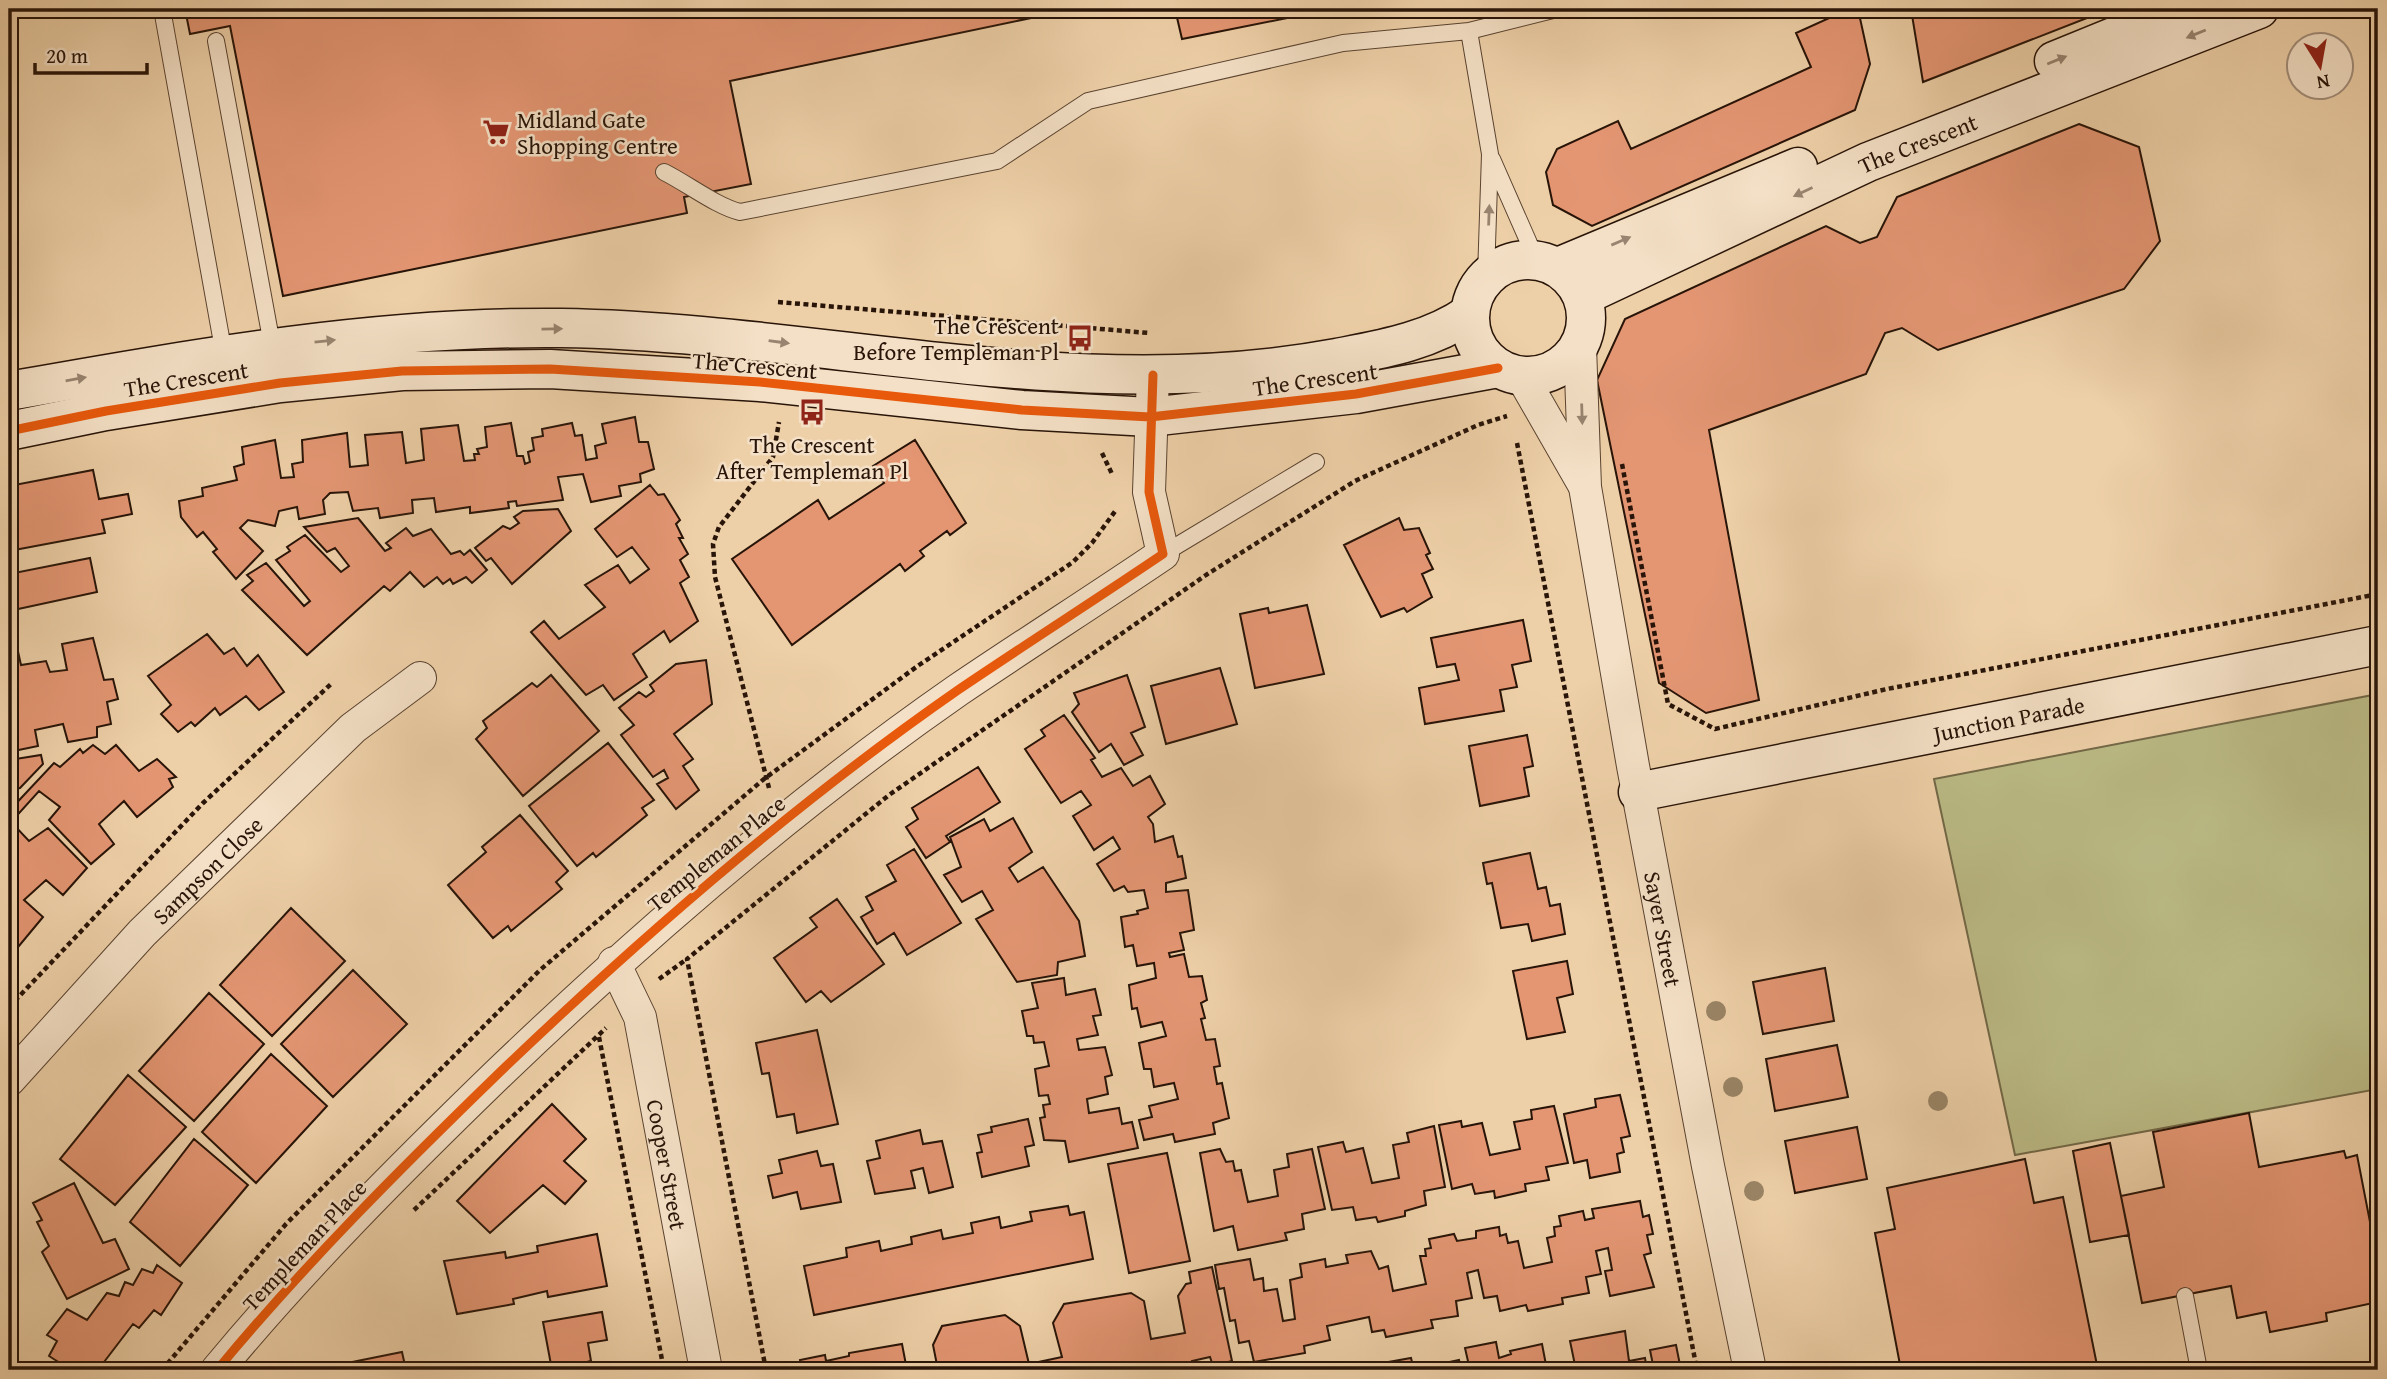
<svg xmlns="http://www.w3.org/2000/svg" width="2387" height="1379" viewBox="0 0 2387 1379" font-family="'Gentium Book Plus',serif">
<rect width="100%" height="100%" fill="#eed0a8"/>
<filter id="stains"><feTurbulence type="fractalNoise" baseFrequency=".00286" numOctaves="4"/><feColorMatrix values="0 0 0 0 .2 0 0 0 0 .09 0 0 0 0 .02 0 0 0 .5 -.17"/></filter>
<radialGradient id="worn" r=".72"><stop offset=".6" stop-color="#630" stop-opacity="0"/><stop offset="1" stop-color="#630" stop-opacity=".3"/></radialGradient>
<path fill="#bbbb86" stroke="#726847" stroke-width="2" d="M2378 694V1089L2015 1155 1934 779Z"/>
<path fill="#e49673" stroke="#281408" stroke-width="2" d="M185 9H1074L730 81 751 184 684 197 687 213 283 296 230 26 190 34Z
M1175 9H1332L1182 39Z
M1849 9H1858L1870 64 1855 110 1592 226 1553 205 1546 172 1557 149 1618 121 1631 149 1811 67 1796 33Z
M1911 9H2110L1923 82Z
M2079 124 2139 147 2160 241 2124 289 1938 350 1902 328 1885 333 1866 374 1709 430 1759 700 1706 713 1659 683 1597 380 1625 319 1826 226 1860 243 1877 237 1897 197Z
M635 417 639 442H648L654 469 640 474 641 482 619 486 621 496 591 502 583 474 558 477 563 500 517 506 516 501 508 502 509 508 470 513V507L436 512 434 498 412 500 413 513 380 518 378 508 353 511 348 492 330 493 323 500 325 514 299 519 297 507 279 511 275 526 248 520 240 528 263 551 236 579 213 552 217 549 203 532 197 537 181 517 179 501 203 496 202 488 237 480 234 467 244 464 242 447 275 440 281 478 294 477 292 464 303 462 302 440 347 433 350 467 368 465 365 435 402 432 406 463 424 460 421 429 458 425 464 461 475 460 474 454H479L477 449 487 447 485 427 511 423 517 456H523L525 464 530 462 528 452 534 450 532 438 543 436 542 429 572 423 575 436 582 435 586 460 597 458 595 446 606 443 602 424Z
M915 440 966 523 950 535 947 531 920 551 924 556 905 571 900 564 792 645 732 559 818 500 829 519 884 483 873 466Z
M93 470 99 499 128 494 132 514 102 520 105 533 9 551V486Z
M650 485 658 495 664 494 680 520 676 524 683 538H679L688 554 680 560 689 577 680 583 698 621 670 642 664 631 633 654 647 677 614 700 603 685 586 695 531 632 544 621 559 639 605 607 585 585 618 565 630 583 649 569 632 547 617 557 595 529Z
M558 509 571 531 512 584 491 558 486 561 475 548 503 526 510 529 519 523 514 517 523 511Z
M358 518 385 551 391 548 386 543 406 528 413 536 431 529 451 554 460 551 464 555 470 550 487 570 472 583 466 577 453 584 450 579 443 584 437 577 424 587 410 572 390 591 384 586 307 655 242 590 253 581 247 575 266 563 304 606 310 601 276 560 290 551 287 547 305 535 341 572 349 566 335 548 327 552 304 527Z
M1399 518 1404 530 1419 528 1430 553 1426 555 1433 569 1422 574 1432 597 1407 612 1404 608 1381 617 1344 545Z
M90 558 97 592 9 611V574Z
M1307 605 1324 674 1255 688 1240 614 1268 608 1269 613Z
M1523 620 1531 661 1512 665 1517 687 1500 690 1504 711 1425 724 1419 688 1459 680 1455 664 1437 667 1431 638Z
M207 634 224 654 234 648 247 666 258 655 284 692 259 710 246 696 220 715 215 708 195 726 191 722 178 732 161 714 171 705 148 676Z
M93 638 104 680 113 679 118 699 107 702 111 724 97 727V737L68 742 63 724 35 730 38 746 9 752V649L17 647 21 665 46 661 50 672 67 670 62 644Z
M706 660 712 704 674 734 693 759 683 766 699 790 676 809 657 784 668 778 664 770 653 777 621 735 634 725 619 708 639 692 646 697 654 691 650 685 676 664Z
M1220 668 1237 724 1166 744 1151 686Z
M551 675 599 731 523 796 476 739 487 728 483 721 532 683 537 687Z
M1127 675 1145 727 1131 733 1143 755 1124 765 1111 744 1099 752 1072 712 1079 704 1074 693Z
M1064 715 1095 758 1091 760 1102 777 1121 768 1133 786 1150 776 1165 804 1148 817 1153 824 1155 842 1173 836 1178 857 1182 856 1186 878 1166 883V892L1188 890 1194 930 1180 933 1184 950 1169 953 1170 957 1184 954 1189 977 1202 976 1207 1000 1201 1003 1205 1018 1201 1019 1206 1040 1215 1039 1220 1066 1214 1067 1217 1084 1222 1083 1229 1118 1213 1123 1215 1134 1175 1142 1173 1134 1144 1140 1139 1120 1152 1117 1149 1106 1178 1099 1174 1083 1154 1087 1151 1069H1144L1139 1043 1166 1036 1162 1022 1141 1027 1137 1008 1132 1009 1129 985 1156 978 1154 963 1137 966 1133 945 1125 947 1121 917 1138 914 1137 911 1148 908 1144 890 1128 892 1124 886 1114 891 1097 864 1120 849 1113 837 1094 850 1073 816 1091 805 1081 791 1061 803 1025 749 1045 736 1041 730Z
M1527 735 1533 766 1524 768 1529 796 1480 806 1469 746Z
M608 743 654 800 642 808 647 815 596 857 593 853 577 866 529 806Z
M93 745 105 754 116 745 139 771 157 759 176 777 169 779 173 787 137 817 124 801 99 824 114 844 91 864 49 820 60 807 39 791 11 822 29 841 48 828 87 868 63 895 46 880 24 900 43 917 9 958V811L54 763 60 767 80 749 83 753Z
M41 755 43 764 20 788 9 790V760Z
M978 767 1000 802 946 836 950 842 926 858 906 827 918 819 912 808Z
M520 815 568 871 556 882 562 889 511 931 508 926 493 938 448 885 486 852 482 847Z
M1013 818 1032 852 1009 868 1018 882 1043 867 1079 921 1085 956 1058 962 1057 975 1017 982 976 919 993 910 982 891 962 902 944 875 961 867 950 837 984 819 990 831Z
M914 849 961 923 907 955 894 933 877 944 861 917 873 910 866 897 896 881 887 865Z
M1530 853 1538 889 1546 887 1550 906 1560 904 1565 934 1532 941 1528 924 1501 928 1492 883 1487 884 1483 863Z
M837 899 884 964 831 1002 821 991 806 1002 774 958 817 927 810 918Z
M291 908 345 961 272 1036 220 985Z
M1567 961 1573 994 1557 998 1565 1032 1527 1039 1513 971Z
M1825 968 1834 1021 1763 1034 1753 982Z
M353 970 407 1024 333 1097 281 1044Z
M1064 978 1066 995 1095 989 1101 1015 1093 1016 1098 1035 1077 1039 1079 1050 1105 1047 1112 1075 1105 1077 1108 1094 1087 1099 1089 1113 1119 1108 1122 1124 1132 1122 1138 1148 1069 1162 1065 1141 1044 1140 1040 1118 1045 1117 1043 1105 1050 1104 1048 1095 1039 1096 1035 1069 1049 1066 1044 1042 1034 1043 1033 1036H1027L1022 1011 1038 1008 1032 983Z
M209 993 264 1044 194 1121 139 1071Z
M817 1030 838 1124 797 1133 794 1114 777 1117 769 1073 762 1074 756 1043Z
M1837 1045 1848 1097 1775 1111 1766 1059Z
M271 1054 327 1106 256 1183 202 1132Z
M128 1075 186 1127 115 1205 60 1159Z
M1620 1095 1630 1136 1621 1138 1624 1152 1617 1154 1620 1172 1590 1178 1587 1160 1574 1163 1564 1114 1596 1107 1595 1099Z
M552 1104 586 1139 564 1161 586 1181 565 1204 543 1185 490 1233 457 1201Z
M1554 1106 1568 1163 1546 1167 1549 1180 1525 1184 1526 1191 1495 1198 1494 1191 1475 1194 1472 1184 1452 1189 1439 1125 1461 1121 1462 1127 1482 1123 1490 1155 1520 1149 1514 1122 1532 1119 1531 1110Z
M2249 1113 2259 1167 2344 1151 2346 1158 2357 1155 2378 1263V1302L2326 1313 2327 1321 2270 1332 2266 1312 2237 1318 2231 1286 2142 1303 2121 1196 2164 1187 2153 1132Z
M1028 1119 1034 1145 1025 1147 1029 1166 982 1177 977 1153 982 1152 978 1135 992 1132 991 1127Z
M1434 1126 1445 1187 1424 1191 1426 1205 1405 1211V1216L1378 1222 1376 1217 1356 1220 1353 1207 1332 1210 1318 1147 1343 1142 1346 1152 1363 1148 1372 1183 1399 1178 1393 1145 1409 1142 1407 1133Z
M1857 1127 1867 1179 1795 1193 1785 1141Z
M920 1130 923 1144 942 1141 953 1187 929 1193 923 1168 911 1171 915 1188 875 1194 867 1161 880 1158 876 1141Z
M194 1139 248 1185 180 1266 130 1222Z
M2110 1143 2129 1235 2090 1242 2073 1151Z
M1220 1149 1226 1162 1233 1161 1235 1171 1241 1170 1248 1202 1278 1196 1274 1170 1289 1167 1287 1154 1312 1149 1325 1209 1302 1214 1304 1229 1285 1233 1287 1240 1238 1250 1233 1226 1214 1231 1200 1153Z
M817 1151 821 1166 833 1164 841 1202 801 1209 797 1192 773 1198 768 1176 782 1173 779 1160Z
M1167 1153 1190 1261 1129 1273 1108 1164Z
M2025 1159 2034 1203 2063 1197 2098 1370H1901L1875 1233 1895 1229 1887 1188Z
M74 1183 103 1243 115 1239 129 1269 67 1299 42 1252 49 1246 37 1222 42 1220 33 1203Z
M1640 1201 1643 1217 1649 1215 1653 1234 1647 1235 1651 1253 1644 1255 1654 1287 1610 1296 1605 1271 1612 1270 1608 1248 1596 1251 1601 1274 1586 1277 1589 1293 1562 1298 1563 1304 1528 1311 1526 1305 1500 1311 1497 1296 1484 1298 1478 1270 1467 1273 1472 1298 1456 1301 1458 1316 1431 1320 1433 1328 1386 1337 1384 1330 1372 1332 1369 1317 1327 1326 1330 1340 1304 1346 1305 1353 1254 1362 1249 1341 1239 1343 1235 1320 1230 1321 1224 1288 1219 1289 1215 1265 1250 1259 1254 1280 1263 1278 1264 1291 1277 1289 1283 1321 1295 1319 1290 1280 1302 1277 1300 1264 1325 1259 1326 1267 1348 1263 1346 1255 1371 1251 1379 1269 1388 1266 1393 1291 1426 1284 1420 1256H1426L1425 1249 1431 1248 1429 1239 1454 1234 1457 1241 1476 1238V1231L1499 1227 1500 1236 1506 1234 1508 1243 1518 1241 1524 1268 1552 1262 1547 1238 1555 1236 1554 1227 1561 1226 1559 1216 1583 1211 1585 1220 1594 1218 1592 1209Z
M1068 1206 1070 1215 1084 1212 1093 1259 814 1315 804 1266 847 1257 846 1248 879 1241 881 1251 912 1244 911 1237 941 1230 943 1239 973 1233 971 1223 999 1217 1001 1228 1032 1221 1030 1212Z
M597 1234 607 1286 548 1297 547 1291 513 1299 514 1304 457 1314 444 1261 505 1252 506 1258 538 1252 537 1246Z
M157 1265 182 1283 161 1315 154 1310 139 1328 133 1324 101 1366 106 1370H56L60 1363 49 1356 57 1341 47 1335 67 1309 87 1320 107 1293 119 1296 125 1282 133 1285 142 1269 153 1273Z
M1212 1267 1232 1361 1213 1366 1210 1357 1192 1361 1193 1370H938L933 1345 942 1326 1005 1315 1020 1326 1029 1364 1062 1357 1053 1323 1064 1304 1131 1293 1144 1301 1151 1339 1185 1333 1178 1296 1186 1284 1191 1283 1189 1272Z
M602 1312 607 1340 588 1343 591 1361 552 1370 543 1322Z
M1625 1331 1629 1361 1645 1358 1647 1370H1576L1570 1341Z
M1496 1342 1499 1358 1511 1354 1510 1351 1542 1344 1547 1370H1470L1465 1348Z
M902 1344 907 1370H802L800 1360 825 1355 826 1361 849 1356V1353Z
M1676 1345 1681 1370H1654L1650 1350Z
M402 1352 406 1370H354L352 1362Z
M1411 1358 1414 1370H1390L1388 1362Z
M1459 1360 1461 1370H1433L1431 1366Z
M1263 1366 1264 1370H1237Z"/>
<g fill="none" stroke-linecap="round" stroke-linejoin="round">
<g stroke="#5a4330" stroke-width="18">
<path id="lane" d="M162 9 224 354
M1469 31 1490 154 1486 276
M216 41 273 350
M1492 159 1536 259
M664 172C688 184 716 206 740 212L997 161 1088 101 1343 43 1469 31 1557 9
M1163 554 1316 462
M2185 1296 2199 1370"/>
</g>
<g stroke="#5a4330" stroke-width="34">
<g id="street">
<path id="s1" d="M1580 346 1585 487 1633 766 1708 1166 1750 1370"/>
<path d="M1521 375 1583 483"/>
<path id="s2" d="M614 963 640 1017 706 1370"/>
<path id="s3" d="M9 1080 142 933 353 728 420 678"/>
<path d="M217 1370C304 1265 401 1168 499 1073 643 935 794 804 958 690 1026 644 1095 600 1163 554L1149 492 1153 375"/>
</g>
</g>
<g stroke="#281408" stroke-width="41">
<g id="secondary">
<path d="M2054 61 2182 9"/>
<circle cx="1528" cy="318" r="58"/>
<path d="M1558 267 1798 167"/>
<path id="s4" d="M1583 296 1868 162 2259 9"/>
<path d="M9 391C191 359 375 326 561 328 823 332 1073 407 1337 358 1383 349 1430 341 1469 314"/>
<path d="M9 431 106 411 280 383 402 371 550 369 760 382 1022 410 1150 417 1356 394 1498 368"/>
<path id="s5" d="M1638 792 2378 645"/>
</g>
</g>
<path stroke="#281408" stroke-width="4.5" stroke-dasharray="5 3.5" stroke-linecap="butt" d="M778 302 1149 333
M1517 443 1697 1370
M1102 453 1113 476
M1622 464 1668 704 1715 729 1887 689 2378 594
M769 788 715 577 713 544 719 527 773 457 779 422
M659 979 687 959
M9 1007 203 803 331 684
M599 1037 664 1370
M414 1210 606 1028
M162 1370 286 1224 540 970 764 779 919 665 1073 562 1092 543 1116 510
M766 1370 687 959 889 795 1206 575 1355 481 1478 425 1507 416"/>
<use href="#lane" stroke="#f4e0c6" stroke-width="16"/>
<use href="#street" stroke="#f4e0c6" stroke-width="32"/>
<use href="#secondary" stroke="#f4e0c6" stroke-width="38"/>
<g stroke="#f4e0c6" stroke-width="13">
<path id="cycleway" d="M9 431 106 411 280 383 402 371 550 369 760 382 1022 410 1150 417 1356 394 1498 368
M217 1370C304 1265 401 1168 499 1073 643 935 794 804 958 690 1026 644 1095 600 1163 554L1149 492 1153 375"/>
</g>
<use href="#cycleway" stroke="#e8590c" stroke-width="9"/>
</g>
<g fill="#998465">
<circle cx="1716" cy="1011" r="10"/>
<circle cx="1733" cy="1087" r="10"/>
<circle cx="1938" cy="1101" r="10"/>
<circle cx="1754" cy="1191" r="10"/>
</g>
<defs><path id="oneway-solid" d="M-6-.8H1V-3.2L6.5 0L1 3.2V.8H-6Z" transform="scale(1.75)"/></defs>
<g fill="#988470">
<use href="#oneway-solid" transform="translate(2196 34) rotate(158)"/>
<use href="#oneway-solid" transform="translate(2057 60) rotate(-22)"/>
<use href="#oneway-solid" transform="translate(1803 192) rotate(155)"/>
<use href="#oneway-solid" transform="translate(1489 215) rotate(-88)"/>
<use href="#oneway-solid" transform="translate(1621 241) rotate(-23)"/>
<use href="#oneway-solid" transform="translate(552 329) rotate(-1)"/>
<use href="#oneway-solid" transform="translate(325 341) rotate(-6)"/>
<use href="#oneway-solid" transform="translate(779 342) rotate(8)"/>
<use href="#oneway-solid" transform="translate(76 379) rotate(-10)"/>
<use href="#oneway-solid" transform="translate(1582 414) rotate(88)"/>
</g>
<defs>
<g id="supermarket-bare" transform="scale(2.1)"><path d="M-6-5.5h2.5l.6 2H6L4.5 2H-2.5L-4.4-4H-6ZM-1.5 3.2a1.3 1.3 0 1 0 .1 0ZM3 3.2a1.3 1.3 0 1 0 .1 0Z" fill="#8f2418" stroke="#f4e0c6" stroke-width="2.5" paint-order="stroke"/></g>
<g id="bus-bare" transform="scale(2.1)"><path d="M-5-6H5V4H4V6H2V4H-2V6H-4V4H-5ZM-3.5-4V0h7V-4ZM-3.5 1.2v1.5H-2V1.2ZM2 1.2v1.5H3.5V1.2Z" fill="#8f2418" stroke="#f4e0c6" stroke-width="2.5" paint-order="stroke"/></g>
</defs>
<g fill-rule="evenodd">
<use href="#supermarket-bare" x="496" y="132"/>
<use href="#bus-bare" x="1080" y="338"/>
<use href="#bus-bare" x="812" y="412"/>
</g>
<g text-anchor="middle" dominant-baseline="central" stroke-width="5" stroke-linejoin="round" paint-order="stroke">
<g font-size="23" fill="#281408" stroke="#f4e0c6" text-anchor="start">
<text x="517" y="119">Midland Gate<tspan x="517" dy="26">Shopping Centre</tspan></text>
<text x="1059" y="325" text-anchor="end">The Crescent<tspan x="1059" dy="26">Before Templeman Pl</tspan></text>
<text x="812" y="444" text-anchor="middle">The Crescent<tspan x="812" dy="26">After Templeman Pl</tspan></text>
</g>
<g font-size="23" fill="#281408" stroke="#f4e0c6">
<text stroke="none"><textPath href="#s4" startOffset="368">The Crescent</textPath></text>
<text transform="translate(755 365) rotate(5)">The Crescent</text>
<text transform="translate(186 379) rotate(-9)">The Crescent</text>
<text transform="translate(1315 379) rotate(-8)">The Crescent</text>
<text stroke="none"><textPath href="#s5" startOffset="378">Junction Parade</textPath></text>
<text transform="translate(716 853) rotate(-39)">Templeman Place</text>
<text stroke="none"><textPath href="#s3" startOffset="289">Sampson Close</textPath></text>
<text stroke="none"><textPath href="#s1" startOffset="590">Sayer Street</textPath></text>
<text stroke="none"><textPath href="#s2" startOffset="210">Cooper Street</textPath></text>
<text transform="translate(304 1245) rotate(-47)">Templeman Place</text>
</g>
</g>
<rect width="2387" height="1379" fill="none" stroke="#eed0a8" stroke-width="35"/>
<rect x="10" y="10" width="2366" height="1358" fill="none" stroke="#281408" stroke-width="3.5"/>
<rect x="18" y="18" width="2352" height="1344" fill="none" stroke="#281408" stroke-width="2"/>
<g transform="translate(2320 66) rotate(169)"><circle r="33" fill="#f4e0c6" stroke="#a28e7a" stroke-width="2"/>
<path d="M0-5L12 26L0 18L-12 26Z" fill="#8f2418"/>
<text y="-10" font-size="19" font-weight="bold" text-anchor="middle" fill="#281408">N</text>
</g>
<path d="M35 63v10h112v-10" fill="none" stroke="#281408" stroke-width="3.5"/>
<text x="46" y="63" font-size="21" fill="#281408" stroke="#f4e0c6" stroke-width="5" paint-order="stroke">20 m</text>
<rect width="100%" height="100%" filter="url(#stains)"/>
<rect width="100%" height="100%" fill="url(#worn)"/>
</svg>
